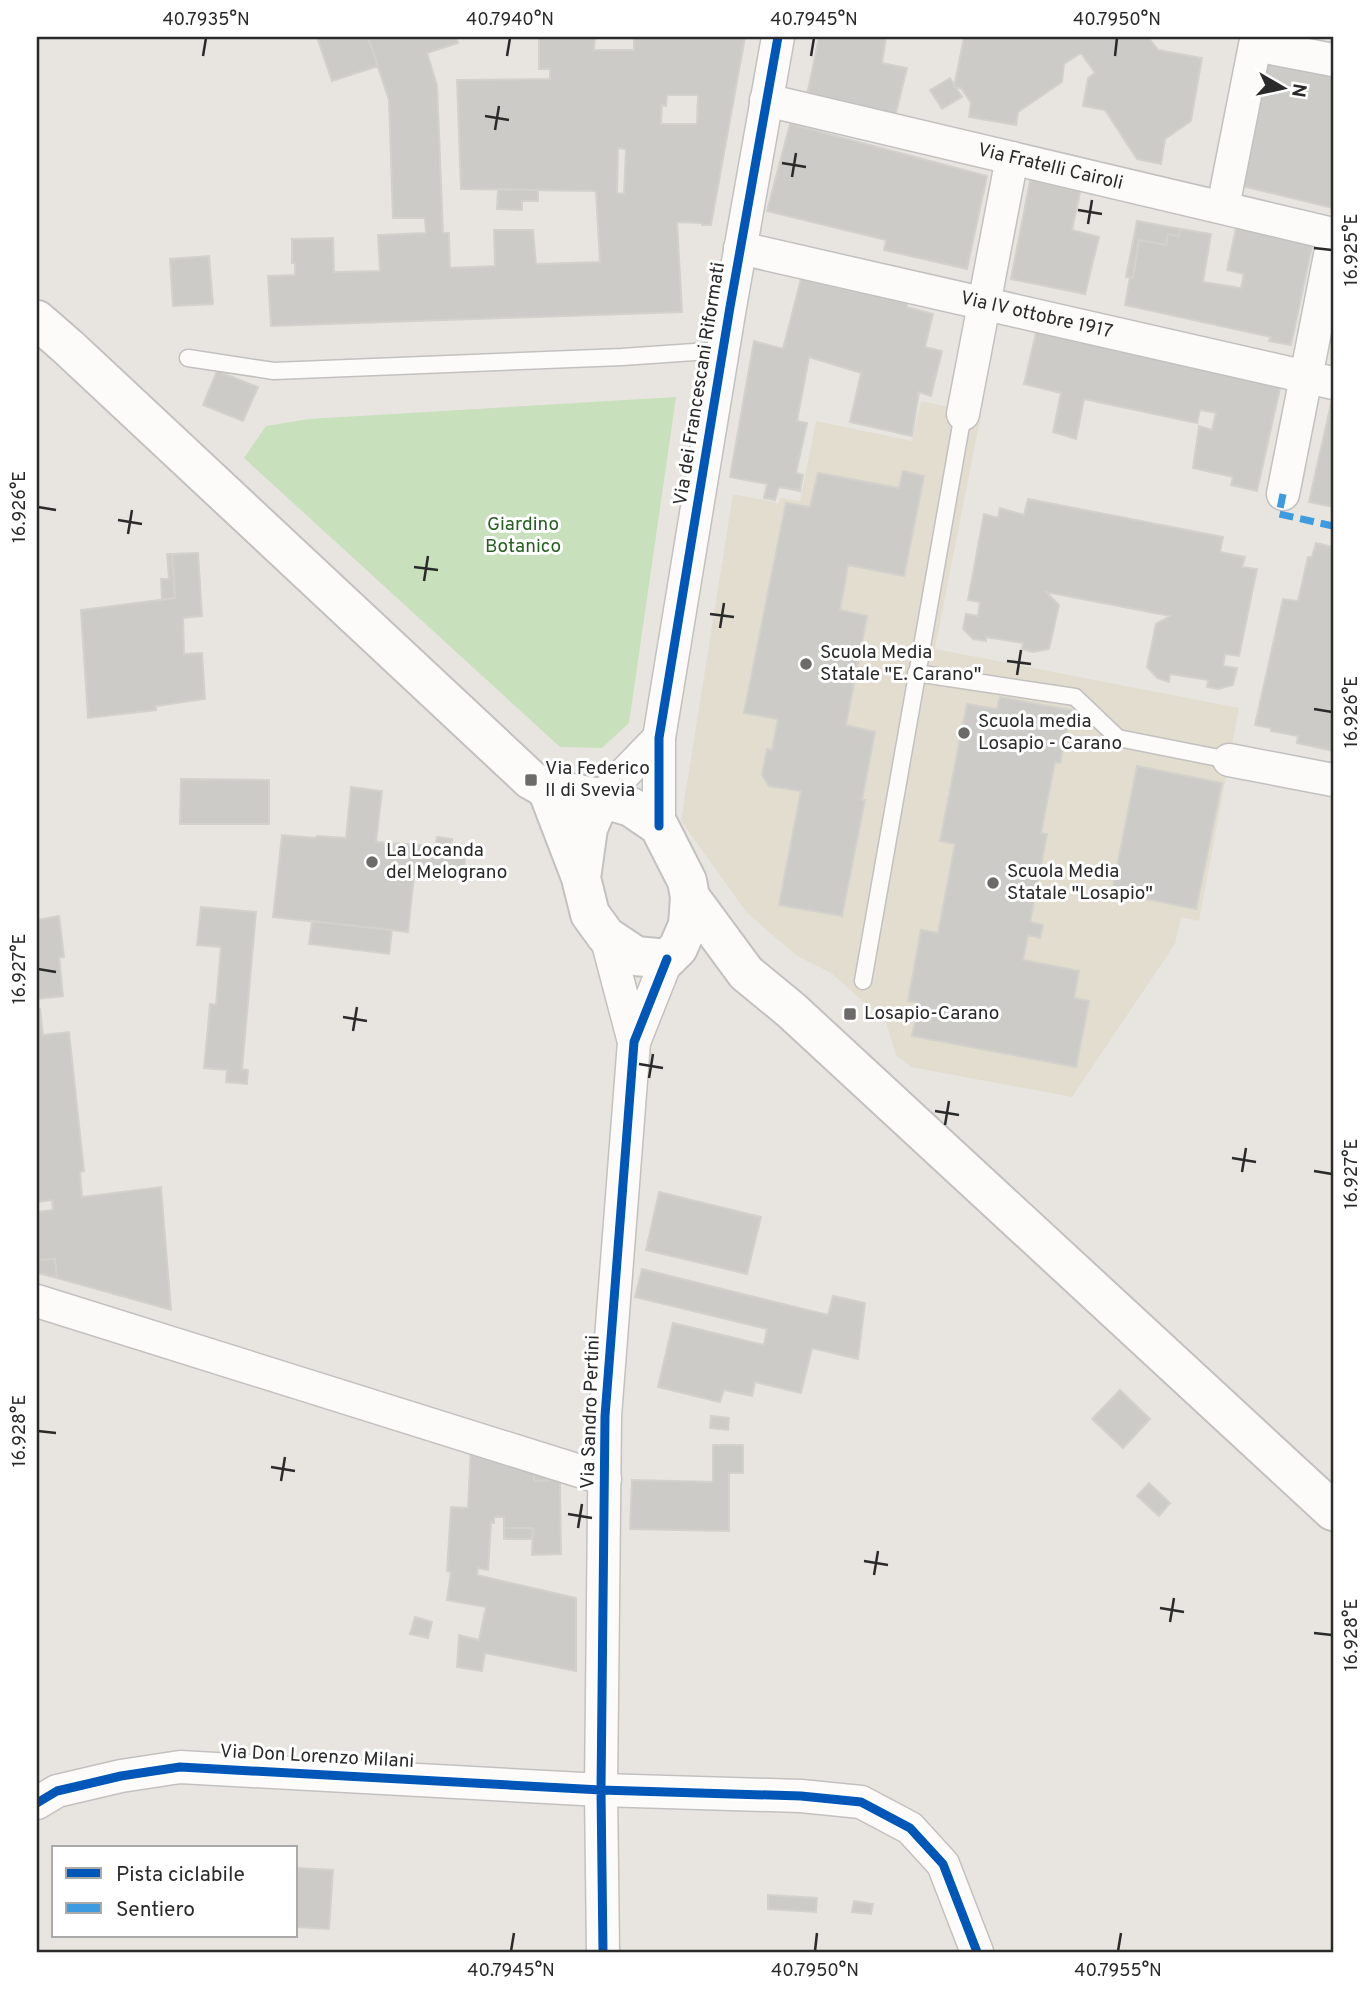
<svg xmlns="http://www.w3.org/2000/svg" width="1370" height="1989" viewBox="0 0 1370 1989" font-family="Overpass,sans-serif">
<rect width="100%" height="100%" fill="#e8e5e0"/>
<path fill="#e2ddcf" d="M921 401 981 414 935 649 1239 708 1199 921 1181 917 1175 944 1072 1097 911 1067 896 1055 886 1022 831 973 797 956 747 913 681 821 733 494 779 503 780 498 800 501 816 421 912 441Z"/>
<path fill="#c8e0bc" d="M676 397 629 723 602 748 560 747 244 458 266 426 309 419Z"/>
<path fill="#cdcbc7" stroke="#d3d1cc" stroke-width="2" fill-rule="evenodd" d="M317 37H368L378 66 332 81Z
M368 37H456L458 43 427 53 437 85 443 233H449L450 268 495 266 494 230H533L536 264 600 262 596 191 461 189 457 80 550 79V69H539V37H595L594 50H634V37H745L711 225H702V223L677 222 682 312 271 326 268 276 295 275V263H292V239L333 238 334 272 380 271 378 235 426 233 425 218H393L389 100ZM667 95H698L697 124H661L662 105 666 106ZM618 148 626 149 624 194 617 193Z
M819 37H886L882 63 907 68 894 121 806 100Z
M964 37H1148L1158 50 1202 58 1191 121 1165 139 1161 164 1137 159 1105 110 1083 106 1088 78 1095 73 1081 53 1064 64 1062 82 1018 112 1016 125 969 117 971 103 961 88 954 87Z
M1265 60 1333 72V208L1242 186Z
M950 78 962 97 942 109 930 90Z
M790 124 987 176 967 269 884 250 886 240 767 211Z
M1031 176 1081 188 1072 230 1099 237 1085 294 1011 279Z
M498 189 538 190V201H522V210L497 209Z
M1137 221 1181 229 1179 236 1168 234 1166 245 1139 240 1133 278 1126 277Z
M1237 224 1314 237 1291 345 1269 341 1271 337 1125 305 1130 277 1133 278 1139 240 1166 245 1168 234 1179 236 1181 229 1211 234 1203 282 1241 288 1244 274 1227 270Z
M209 256 213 304 173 306 170 259Z
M801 279 907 303V307L933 314 925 347 942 351 931 396 919 392 912 436 850 422 861 373 809 357 797 421 807 423 796 473 803 475 800 491 779 487 775 500 764 498 767 484 730 477 754 341 783 349Z
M1037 329 1281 384 1257 491 1231 485 1233 477 1193 468 1199 426 1212 430 1216 413 1200 410 1197 423 1084 399 1076 439 1053 432 1061 393 1024 384Z
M217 371 258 387 243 421 203 405Z
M1332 399H1333V507L1309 502Z
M903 471 924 476 904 576 848 565 840 610 867 616 846 725 875 732 862 800H865L842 916 779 905 801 791 769 786 762 775 767 749 772 750 778 719 744 713 786 503 810 507 818 473 899 488Z
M1028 499 1223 537 1220 552 1245 557 1242 567 1257 569 1239 656 1225 654 1223 666 1237 668 1233 685 1218 689 1207 687 1208 680 1170 674 1169 682 1157 678 1147 667 1156 624 1170 616 1046 592 1059 605 1049 649 1033 652 1022 649 1023 643 986 637V641L973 639 963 629 966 614 978 616 980 602 968 600 984 514 998 518 1000 508 1024 515Z
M1316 543 1333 547V751L1297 743 1298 736 1271 731V728L1255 725 1283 599 1298 601 1308 557H1312Z
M198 553 202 616 183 618 184 654 202 653 205 699 156 706V710L88 718 81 610 175 598 172 554Z
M167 554H172L175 598 162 600 161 579H169Z
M1000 697 1071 710 1060 763 1055 762 1041 833 1047 834 1030 922 1043 925 1040 938 1028 935 1023 960 1079 971 1074 998 1089 1001 1076 1067 912 1036 919 1003 908 1001 921 930 938 933 955 844 940 841 967 704 997 709Z
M1137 766 1222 783 1196 909 1112 892Z
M181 779 269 780V824H180Z
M351 787 382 791 376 842 436 846 437 837 452 839 451 848 466 849 463 880 414 875 408 932 273 917 282 835 316 838 317 836 346 838Z
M201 907 256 912 242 1069 248 1070 247 1084 226 1082 227 1070 204 1068 210 1004 216 1005 221 947 197 945Z
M59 916 64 957H59L63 996 37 999V920Z
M312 921 392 930 389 954 309 944Z
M37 1009H40L43 1035 69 1032 84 1171 80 1172 82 1197 161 1187 171 1310 57 1278 55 1259 37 1260V1212L53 1210 52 1200 37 1202Z
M659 1192 761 1217 747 1274 646 1250Z
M55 1259 57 1278 37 1273V1260Z
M642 1269 828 1315 833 1296 865 1303 858 1359 812 1348 801 1393 755 1382 752 1396 724 1390 720 1402 658 1387 673 1323 764 1345 767 1329 635 1297Z
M1120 1390 1150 1419 1123 1448 1092 1419Z
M711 1416 729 1418 728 1430 710 1428Z
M471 1445 534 1466V1481L560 1480 561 1554 532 1555 533 1528H504V1517H494V1523H491L488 1570 478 1568 477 1575 576 1598V1671L485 1653 482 1671 457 1667 459 1635 479 1640 486 1607 447 1600 451 1572 447 1571 451 1507 468 1508Z
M713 1445H743V1473H729V1531L630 1529 632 1480 713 1482Z
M534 1466 560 1480 534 1481Z
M1149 1483 1170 1503 1159 1516 1137 1496Z
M504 1528H533L532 1539H504Z
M415 1617 432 1622 428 1638 410 1634Z
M296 1868 333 1870 329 1929 296 1927Z
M768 1895 817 1898 816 1912 768 1909Z
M854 1901 873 1904 871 1914 852 1912Z"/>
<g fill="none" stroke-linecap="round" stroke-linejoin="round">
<g stroke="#c2c1c0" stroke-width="19">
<path id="service" d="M188 358 274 371 622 357 723 350
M916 673 1075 697 1118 738 1229 760
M863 981 963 414"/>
</g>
<g stroke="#c2c1c0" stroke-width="35">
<g id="minor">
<path id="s1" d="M766 100 1333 234"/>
<path d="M1223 207 1255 45 1333 60"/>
<path id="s2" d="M740 248 1333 383"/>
<path d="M963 414 1012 158"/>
<path d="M1283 494 1333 240"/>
<path d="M1229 760 1333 780"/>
<path d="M601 798 659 738"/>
<path d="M659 826V738L730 307 778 37"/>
<path d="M606 936 634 1042"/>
<path d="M37 1301 605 1479"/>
<path d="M37 1803 57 1791 121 1776 180 1767 601 1790 801 1796 861 1802 910 1828 943 1864 977 1952"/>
<path d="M603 1952 601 1790 605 1416 634 1042 667 959"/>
</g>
</g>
<g stroke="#c2c1c0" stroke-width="42">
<path id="secondary" d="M37 320 68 347 531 780 547 789 601 798 631 807 659 826 687 881 690 897 688 925 678 948 667 959 636 956 606 936 590 914 581 878 588 828 601 798
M547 789 580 875
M690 897 746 973 791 1010 1333 1511"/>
</g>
<use href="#service" stroke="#fcfbfa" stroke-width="16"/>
<use href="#minor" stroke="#fcfbfa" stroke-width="32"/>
<use href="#secondary" stroke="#fcfbfa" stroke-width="38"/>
<path stroke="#3d9ce1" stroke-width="7" stroke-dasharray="14 7" stroke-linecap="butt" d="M1283 494 1279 514 1333 526"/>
<g stroke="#fff" stroke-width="13">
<path id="cycleway" d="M659 826V738L730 307 778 37
M37 1803 57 1791 121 1776 180 1767 601 1790 801 1796 861 1802 910 1828 943 1864 977 1952
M603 1952 601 1790 605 1416 634 1042 667 959"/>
</g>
<use href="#cycleway" stroke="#0057b8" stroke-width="9"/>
</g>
<path fill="none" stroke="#2a2a2a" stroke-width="2.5" d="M203 56 206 38M507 56 510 38M811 56 814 38M1115 56 1117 38M485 116 509 120M495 130 499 106M782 163 806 167M792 177 796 153M1078 210 1102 214M1088 224 1092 200M1314 248 1332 250M38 507 56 510M118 520 142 524M128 534 132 510M414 567 438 570M424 581 428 556M710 614 734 617M720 628 724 603M1007 661 1031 664M1017 675 1021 650M1314 709 1332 712M38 969 56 972M343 1017 367 1021M353 1031 357 1007M639 1064 663 1068M649 1078 653 1054M935 1111 959 1115M945 1125 949 1101M1232 1158 1256 1162M1314 1171 1332 1174M1242 1172 1246 1148M38 1431 56 1433M271 1467 295 1471M281 1481 285 1457M568 1514 592 1518M578 1528 582 1504M864 1561 888 1565M874 1575 878 1551M1160 1608 1184 1612M1170 1622 1174 1598M1314 1633 1332 1635M511 1951 514 1933M815 1951 817 1933M1118 1951 1121 1933"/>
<g fill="#6c6b6a" stroke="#fff" stroke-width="2.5">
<circle cx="806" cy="664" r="7"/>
<circle cx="964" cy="733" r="7"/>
<rect x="524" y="773" width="14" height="14" rx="3.5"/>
<circle cx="372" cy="862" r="7"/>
<circle cx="993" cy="883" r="7"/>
<rect x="843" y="1007" width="14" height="14" rx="3.5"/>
</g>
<g text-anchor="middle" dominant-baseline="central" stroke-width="6" stroke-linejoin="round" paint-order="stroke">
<g font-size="19" fill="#2a2a2a" stroke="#fff">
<text stroke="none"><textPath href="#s1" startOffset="292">Via Fratelli Cairoli</textPath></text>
<text stroke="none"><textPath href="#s2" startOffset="304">Via IV ottobre 1917</textPath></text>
<text transform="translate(700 384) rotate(-81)">Via dei Francescani Riformati</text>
<text transform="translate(591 1412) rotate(-88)">Via Sandro Pertini</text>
<text transform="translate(317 1757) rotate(3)">Via Don Lorenzo Milani</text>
</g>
<g font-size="19" fill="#286021" stroke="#fff">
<text x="523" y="525">Giardino<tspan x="523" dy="22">Botanico</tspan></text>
</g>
<g font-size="19" fill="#2a2a2a" stroke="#fff" text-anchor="start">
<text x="820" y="653">Scuola Media<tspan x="820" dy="22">Statale "E. Carano"</tspan></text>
<text x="978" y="722">Scuola media<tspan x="978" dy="22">Losapio - Carano</tspan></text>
<text x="545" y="769">Via Federico<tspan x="545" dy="22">II di Svevia</tspan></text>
<text x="386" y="851">La Locanda<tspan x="386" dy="22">del Melograno</tspan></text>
<text x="1007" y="872">Scuola Media<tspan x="1007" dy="22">Statale "Losapio"</tspan></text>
<text x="864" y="1014">Losapio-Carano</text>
</g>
</g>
<rect width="1370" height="1989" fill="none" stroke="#ffffff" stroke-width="77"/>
<rect x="52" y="1846" width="245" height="91" fill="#ffffff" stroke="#aaaaaa" stroke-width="2"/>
<rect x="66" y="1868" width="35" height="10" fill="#0057b8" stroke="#aaaaaa" stroke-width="2"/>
<text x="116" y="1881" font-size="21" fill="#2a2a2a">Pista ciclabile</text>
<rect x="66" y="1903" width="35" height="10" fill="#3d9ce1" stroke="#aaaaaa" stroke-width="2"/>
<text x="116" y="1916" font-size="21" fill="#2a2a2a">Sentiero</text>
<g transform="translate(1283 88) rotate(99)" stroke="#ffffff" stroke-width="5" paint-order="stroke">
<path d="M0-5L12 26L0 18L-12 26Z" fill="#2a2a2a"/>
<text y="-10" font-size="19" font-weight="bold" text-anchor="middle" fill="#2a2a2a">N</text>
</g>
<rect x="38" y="38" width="1294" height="1913" fill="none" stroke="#2a2a2a" stroke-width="2.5"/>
<g font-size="18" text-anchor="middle" fill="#2a2a2a">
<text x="206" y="25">40.7935°N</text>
<text x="510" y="25">40.7940°N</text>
<text x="814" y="25">40.7945°N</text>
<text x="1117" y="25">40.7950°N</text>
<text transform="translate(1351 250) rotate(-90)" y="6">16.925°E</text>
<text transform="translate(19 507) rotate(-90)" y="6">16.926°E</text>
<text transform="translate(1351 712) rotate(-90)" y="6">16.926°E</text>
<text transform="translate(19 969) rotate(-90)" y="6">16.927°E</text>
<text transform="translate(1351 1174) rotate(-90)" y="6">16.927°E</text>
<text transform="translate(19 1431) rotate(-90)" y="6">16.928°E</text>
<text transform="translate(1351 1635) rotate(-90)" y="6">16.928°E</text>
<text x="511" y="1976">40.7945°N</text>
<text x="815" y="1976">40.7950°N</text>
<text x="1118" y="1976">40.7955°N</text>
</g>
</svg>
